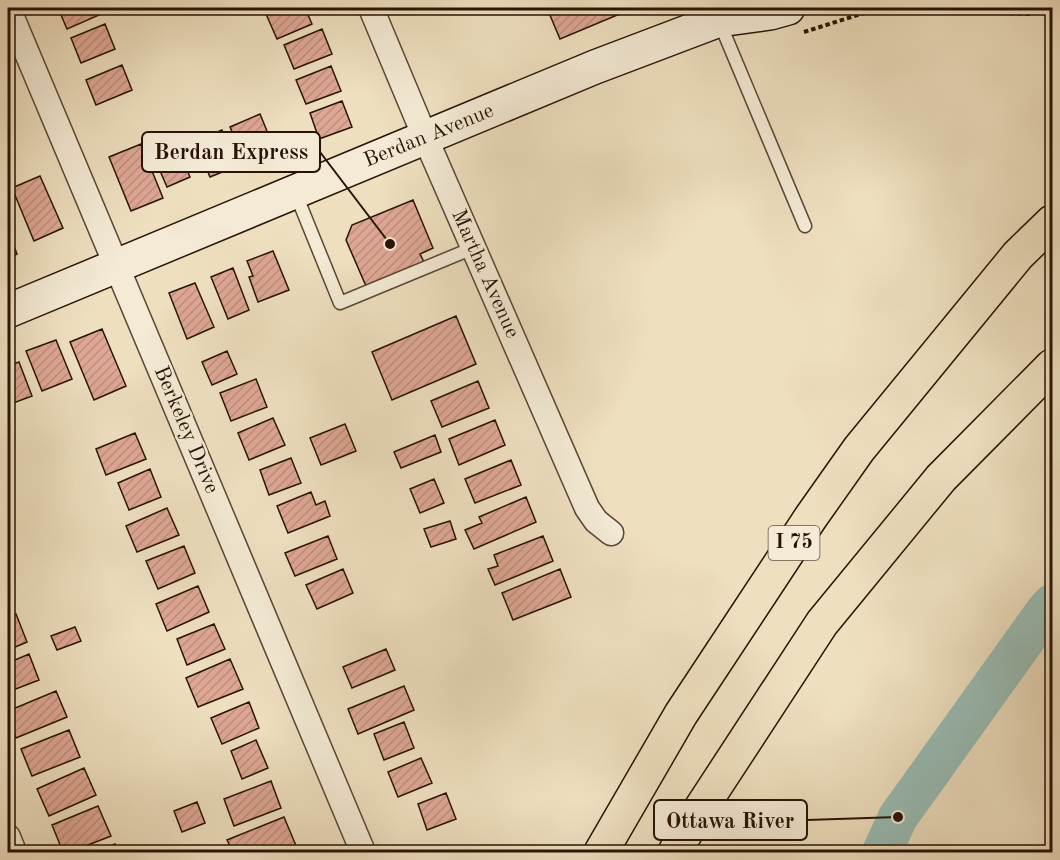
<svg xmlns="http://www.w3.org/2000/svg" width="1060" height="860" viewBox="0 0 1060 860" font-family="'Old Standard TT',serif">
<defs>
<pattern id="building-hatch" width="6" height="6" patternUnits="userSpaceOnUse" patternTransform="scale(1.5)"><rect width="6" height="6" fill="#dea794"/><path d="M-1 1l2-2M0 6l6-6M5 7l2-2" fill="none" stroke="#be8f7e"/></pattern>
</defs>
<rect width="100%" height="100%" fill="#eedfbf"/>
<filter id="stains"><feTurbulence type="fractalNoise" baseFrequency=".00333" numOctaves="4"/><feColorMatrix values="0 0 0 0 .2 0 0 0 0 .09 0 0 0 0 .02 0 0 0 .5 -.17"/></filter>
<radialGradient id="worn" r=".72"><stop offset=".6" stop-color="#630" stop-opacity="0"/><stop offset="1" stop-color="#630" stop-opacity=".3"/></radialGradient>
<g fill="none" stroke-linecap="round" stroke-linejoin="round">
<path stroke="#99bcb4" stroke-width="40" d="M882 852 898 817 1045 612 1052 604"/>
</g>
<path fill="url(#building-hatch)" stroke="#271305" stroke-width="1.5" d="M58 8H104L106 12 67 29Z
M281 8H305L312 24 277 39 266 14Z
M547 8H634L560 39Z
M105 24 115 49 81 63 71 38Z
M322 29 332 54 294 69 284 45Z
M122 65 132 90 96 105 86 80Z
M331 66 341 91 306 104 296 80Z
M342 101 352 127 319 139 310 113Z
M260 114 274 148 244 160 230 127Z
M222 130 237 166 210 177 195 141Z
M175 140 190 177 167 187 151 150Z
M141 144 163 198 131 211 109 157Z
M40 176 63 228 34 241 12 188Z
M413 200 433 248 420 254 424 262 366 286 346 240 352 225Z
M8 229 17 254 8 258Z
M273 251 289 290 258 302 249 277 253 276 247 261Z
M233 268 249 310 228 319 211 277Z
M195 283 214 327 187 339 169 293Z
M456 316 476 364 392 400 372 352Z
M102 329 126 386 94 400 70 342Z
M56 340 72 379 42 391 26 351Z
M227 351 237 374 212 385 202 362Z
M19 362 32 396 8 405V366Z
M256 379 267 407 231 421 220 393Z
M478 381 489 408 442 427 431 401Z
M273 418 285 445 249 460 238 433Z
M495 420 505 445 459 465 449 439Z
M345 424 356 451 321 465 310 438Z
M135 433 146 459 106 475 96 449Z
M435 435 441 452 401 468 394 452Z
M291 458 301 483 269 495 260 470Z
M511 460 521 485 475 503 465 479Z
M150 469 161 497 129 510 118 483Z
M434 479 444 503 420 513 410 489Z
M311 492 316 505 325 501 330 516 288 533 277 506Z
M526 497 536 522 474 549 465 530 482 523 479 517Z
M167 508 179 535 137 552 126 526Z
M450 521 456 539 431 547 424 529Z
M328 536 337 559 295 576 285 553Z
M543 536 553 561 495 585 488 569 498 566 494 555Z
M184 546 195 573 158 589 146 561Z
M343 569 353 593 317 609 306 585Z
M560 569 571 597 513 620 502 593Z
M198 586 209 612 167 631 156 604Z
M16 614 27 642 8 650V617Z
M214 624 225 649 187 665 177 639Z
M75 627 81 641 57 650 51 636Z
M386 649 395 670 352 688 343 667Z
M29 654 39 680 8 692V663Z
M230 659 243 689 198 707 186 678Z
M404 686 414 710 358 734 348 709Z
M56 691 67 717 16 738 8 716V711Z
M249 702 259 728 222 744 211 718Z
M404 722 414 748 384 760 374 734Z
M69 730 80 757 32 776 21 749Z
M256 740 268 768 242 779 231 751Z
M421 758 432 783 398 797 388 772Z
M84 768 96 795 49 816 37 789Z
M271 781 281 808 234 826 224 799Z
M446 793 456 819 427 830 418 804Z
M197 802 205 823 182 832 174 811Z
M98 806 111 836 70 852H63L52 825Z
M284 817 297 848 286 852H246V851L233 852 227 840Z
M115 844 119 852H96Z"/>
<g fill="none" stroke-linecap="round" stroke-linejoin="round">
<g stroke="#594634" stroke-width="15">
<path id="service" d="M719 21 805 226
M295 192 340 303 473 248"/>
</g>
<g stroke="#594634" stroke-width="27">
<path id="minor" d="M8 8 363 852
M371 8 425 137 587 508 596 521 611 533
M8 837 14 852"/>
</g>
<g stroke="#271305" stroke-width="36">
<path id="secondary" d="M8 311 595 67 719 20 770 13 788 8"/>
</g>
<g stroke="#271305" stroke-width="36">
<path id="motorway" d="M601 852 681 714 811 517 859 449 1018 255 1052 222
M675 852 690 825 822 623 941 478 1052 366"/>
</g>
<path stroke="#271305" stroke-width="4" stroke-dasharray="4.5 3" stroke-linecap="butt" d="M950 8 978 12 1028 14 1052 8
M804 32 880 8"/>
<use href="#service" stroke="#f4ead5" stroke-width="12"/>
<use href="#minor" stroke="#f4ead5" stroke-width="24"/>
<use href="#secondary" stroke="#f4ead5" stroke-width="33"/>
<use href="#motorway" stroke="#eedfbf" stroke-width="33"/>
</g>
<g text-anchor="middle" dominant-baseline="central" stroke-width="5" stroke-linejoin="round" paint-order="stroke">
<rect fill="#f4ead5" stroke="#645443" stroke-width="1.5" x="768.5" y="526" width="51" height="34" rx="4.5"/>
<g font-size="20" font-weight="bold" fill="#271305">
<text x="794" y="543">I 75</text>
</g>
<g font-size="21" fill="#271305" stroke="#f4ead5">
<text transform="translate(429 136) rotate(-22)">Berdan Avenue</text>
<text transform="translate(485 274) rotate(66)">Martha Avenue</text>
<text transform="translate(186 430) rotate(67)">Berkeley Drive</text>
</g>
</g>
<path fill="none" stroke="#271305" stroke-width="2" d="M390 244L320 152M898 817L807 820"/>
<g fill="#271305" stroke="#f4ead5" stroke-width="2">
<circle cx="390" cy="244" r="6"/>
<circle cx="898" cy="817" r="6"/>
</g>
<g fill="#f4ead5" stroke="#271305" stroke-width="2">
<rect x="142" y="132" width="178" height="40" rx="6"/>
<rect x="654" y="800" width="153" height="40" rx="6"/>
</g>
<g font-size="22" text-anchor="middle" font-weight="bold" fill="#271305">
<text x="231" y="159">Berdan Express</text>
<text x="730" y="828">Ottawa River</text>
</g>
<rect width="1060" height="860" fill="none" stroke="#eedfbf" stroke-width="30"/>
<rect x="9" y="9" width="1042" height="842" fill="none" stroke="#271305" stroke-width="3"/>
<rect x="15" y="15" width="1030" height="830" fill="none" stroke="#271305" stroke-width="1.5"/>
<rect width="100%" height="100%" filter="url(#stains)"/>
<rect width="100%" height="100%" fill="url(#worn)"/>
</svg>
